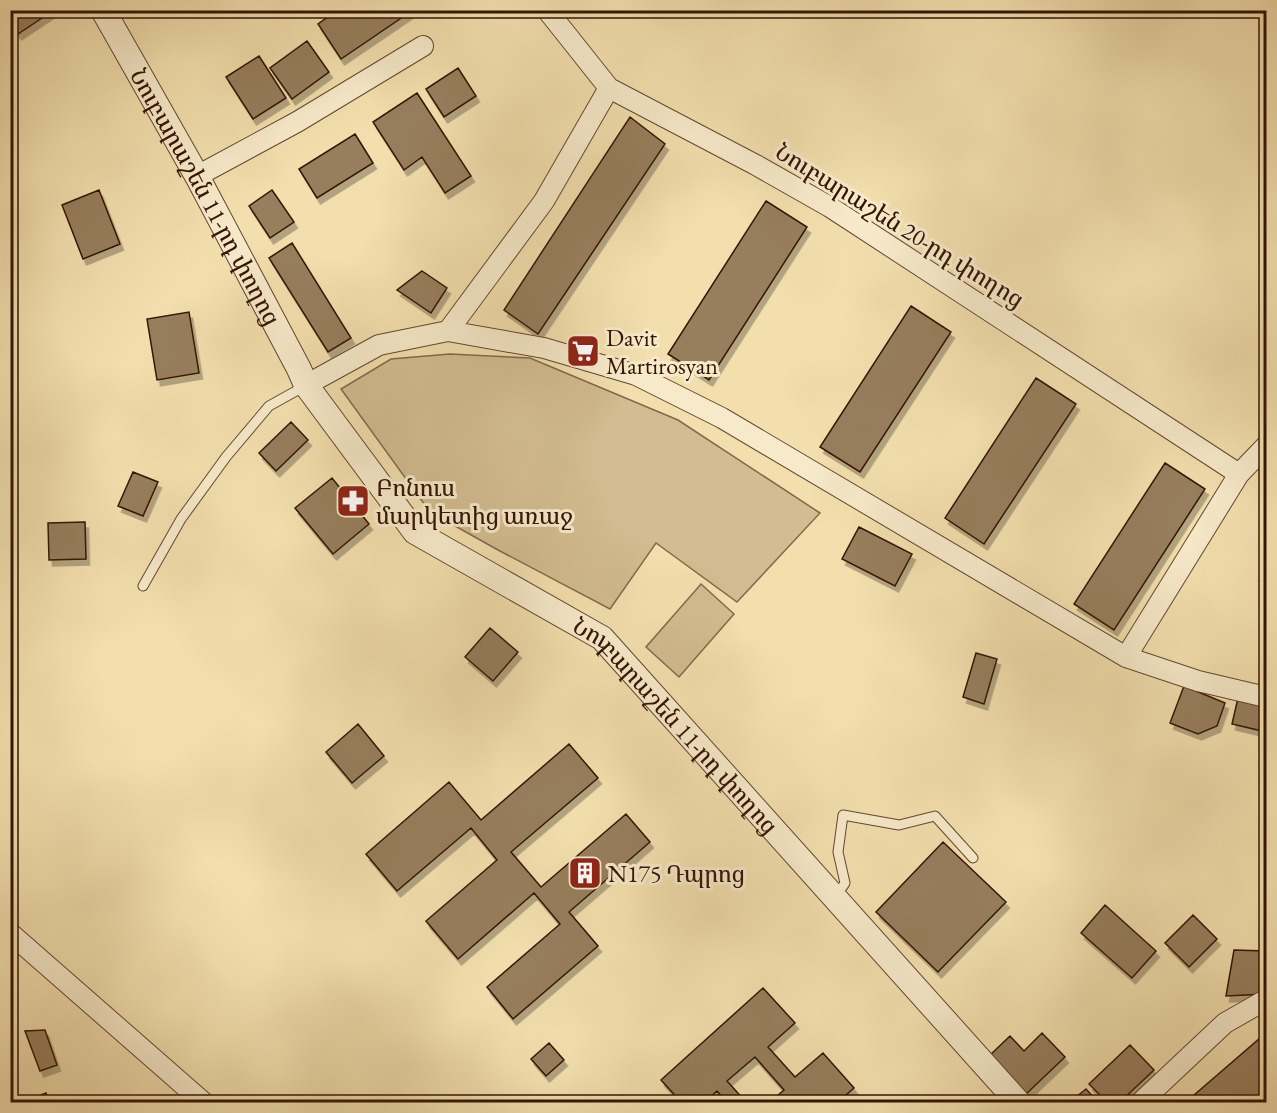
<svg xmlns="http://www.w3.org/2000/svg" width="1277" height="1113" viewBox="0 0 1277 1113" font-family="'EB Garamond','Noto Serif Armenian',serif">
<defs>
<filter id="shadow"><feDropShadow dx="3.5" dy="6" stdDeviation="0" flood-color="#0004"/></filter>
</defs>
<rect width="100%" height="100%" fill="#f3dfae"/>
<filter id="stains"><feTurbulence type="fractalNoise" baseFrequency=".00333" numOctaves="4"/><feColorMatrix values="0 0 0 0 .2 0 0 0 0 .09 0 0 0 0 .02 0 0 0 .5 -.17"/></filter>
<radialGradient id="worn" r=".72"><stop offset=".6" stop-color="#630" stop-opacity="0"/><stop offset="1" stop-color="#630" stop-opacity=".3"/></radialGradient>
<path fill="#d3bc91" stroke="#84684b" stroke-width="1.5" d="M450 354 530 358 678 420 820 513 737 602 656 543 610 609 498 550 430 512 341 389 391 359Z
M701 584 734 614 679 677 646 647Z"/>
<path fill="#977e5d" stroke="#341405" stroke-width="1.5" filter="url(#shadow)" d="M10 10H54L18 34 10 23Z
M338 10H413L341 59 318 24Z
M307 41 329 72 292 99 270 68Z
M259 56 286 98 253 119 226 77Z
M458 68 476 96 444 117 426 89Z
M417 93 471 176 445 193 422 157 404 170 373 122Z
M630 117 665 144 538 334 504 310Z
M355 134 373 163 317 198 299 169Z
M99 190 120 244 83 259 62 205Z
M272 190 294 222 270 238 249 206Z
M766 201 807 227 709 380 668 354Z
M292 243 351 338 328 352 269 258Z
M422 271 447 288 431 313 397 290Z
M911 306 951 332 860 472 820 447Z
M189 312 199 373 157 380 147 319Z
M1036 378 1076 404 984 544 945 518Z
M291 422 308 440 276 471 259 453Z
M1165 463 1205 489 1114 630 1074 604Z
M133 472 158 482 143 516 118 506Z
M332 478 369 524 333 554 295 508Z
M85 522 86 559 49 560 48 523Z
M859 527 912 554 895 586 842 559Z
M1266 570V587L1259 581Z
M490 628 518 652 493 681 465 657Z
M976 653 997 659 984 704 963 697Z
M1184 686 1225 703 1217 726 1198 734 1170 723Z
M1238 698 1266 705V712L1262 731 1232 724Z
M358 724 384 756 352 783 326 752Z
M569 744 598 778 511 852 541 887 626 814 650 842 569 912 598 946 513 1019 487 987 560 924 534 893 458 959 426 921 497 860 471 828 397 891 366 854 449 782 481 820Z
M943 842 1006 902 938 972 876 912Z
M1105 905 1156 951 1132 978 1081 933Z
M1193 915 1217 939 1189 967 1165 943Z
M1234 950 1266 951V994L1226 996Z
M763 988 795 1023 768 1047 795 1077 823 1053 854 1088 838 1102H770L784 1090 755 1057 727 1081 746 1102H727L717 1091 705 1102H681L661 1080Z
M45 1030 57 1065 40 1071 25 1031Z
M1042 1033 1065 1057 1024 1096 988 1057 1010 1036 1024 1051Z
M1266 1033V1098L1262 1102H1186Z
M549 1043 564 1060 546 1076 531 1059Z
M1130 1045 1154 1070 1120 1102H1107L1089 1084Z
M1086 1089 1098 1102H1070Z
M46 1093 50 1102H23Z"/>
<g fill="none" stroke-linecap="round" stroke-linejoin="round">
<g stroke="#64472f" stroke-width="11">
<path id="service" d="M143 586 181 519 226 457 269 406 305 386
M836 896 845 883 838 852 843 815 899 825 935 816 973 858"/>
</g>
<g stroke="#64472f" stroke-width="22">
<path id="minor" d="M547 10 609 88 756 165 830 207 1239 474
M197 176 297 122 423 46
M448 331 544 201 609 88
M306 385 379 345 448 331 544 348 636 375 722 418 1126 657 1198 681 1266 697
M1126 657 1239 474 1266 446
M10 933 203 1102
M1141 1102 1225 1023 1262 1002H1266"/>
</g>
<g stroke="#64472f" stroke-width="26">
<g id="tertiary">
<path id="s1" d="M103 10 197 176 299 369 306 385 415 532 602 638 1018 1102"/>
</g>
</g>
<use href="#service" stroke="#f7eaca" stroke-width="9"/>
<use href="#minor" stroke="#f7eaca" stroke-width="20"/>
<use href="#tertiary" stroke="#f7eaca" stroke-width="24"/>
</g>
<defs>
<g id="supermarket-square" transform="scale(1.725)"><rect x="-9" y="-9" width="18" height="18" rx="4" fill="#8f2418" stroke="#f7eaca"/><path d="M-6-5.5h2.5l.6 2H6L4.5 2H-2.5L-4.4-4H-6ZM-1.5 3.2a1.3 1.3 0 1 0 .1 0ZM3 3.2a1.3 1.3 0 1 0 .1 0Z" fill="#fff"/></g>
<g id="pharmacy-square" transform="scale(1.725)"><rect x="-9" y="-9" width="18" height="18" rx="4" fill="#8f2418" stroke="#f7eaca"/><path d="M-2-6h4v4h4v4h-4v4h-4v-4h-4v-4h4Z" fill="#fff"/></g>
<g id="building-square" transform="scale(1.725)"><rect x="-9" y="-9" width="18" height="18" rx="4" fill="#8f2418" stroke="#f7eaca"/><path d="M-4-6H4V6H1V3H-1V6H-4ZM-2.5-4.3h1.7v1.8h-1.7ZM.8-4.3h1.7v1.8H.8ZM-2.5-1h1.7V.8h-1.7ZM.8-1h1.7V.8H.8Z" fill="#fff"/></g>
</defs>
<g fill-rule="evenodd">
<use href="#supermarket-square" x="583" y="351"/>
<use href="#pharmacy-square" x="353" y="501"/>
<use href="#building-square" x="585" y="873"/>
</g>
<g text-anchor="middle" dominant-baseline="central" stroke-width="6" stroke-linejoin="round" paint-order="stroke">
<g font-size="24" fill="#341405" stroke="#f7eaca">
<text stroke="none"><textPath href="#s1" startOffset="213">Նուբարաշեն 11-րդ փողոց</textPath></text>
<text transform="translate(900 225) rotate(32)">Նուբարաշեն 20-րդ փողոց</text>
<text stroke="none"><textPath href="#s1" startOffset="938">Նուբարաշեն 11-րդ փողոց</textPath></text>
</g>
<g font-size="24" fill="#341405" stroke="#f7eaca" text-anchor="start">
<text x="606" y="337">Davit<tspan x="606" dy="28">Martirosyan</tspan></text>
<text x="376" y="487">Բոնուս<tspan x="376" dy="28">մարկետից առաջ</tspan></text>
<text x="608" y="873">N175 Դպրոց</text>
</g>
</g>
<rect width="1277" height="1113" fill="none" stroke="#f3dfae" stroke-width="36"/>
<rect x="12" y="12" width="1253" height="1089" fill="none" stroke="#341405" stroke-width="3"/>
<rect x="18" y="18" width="1241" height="1077" fill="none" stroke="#341405" stroke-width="1.5"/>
<rect width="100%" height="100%" filter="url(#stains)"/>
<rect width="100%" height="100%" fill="url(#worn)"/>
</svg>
